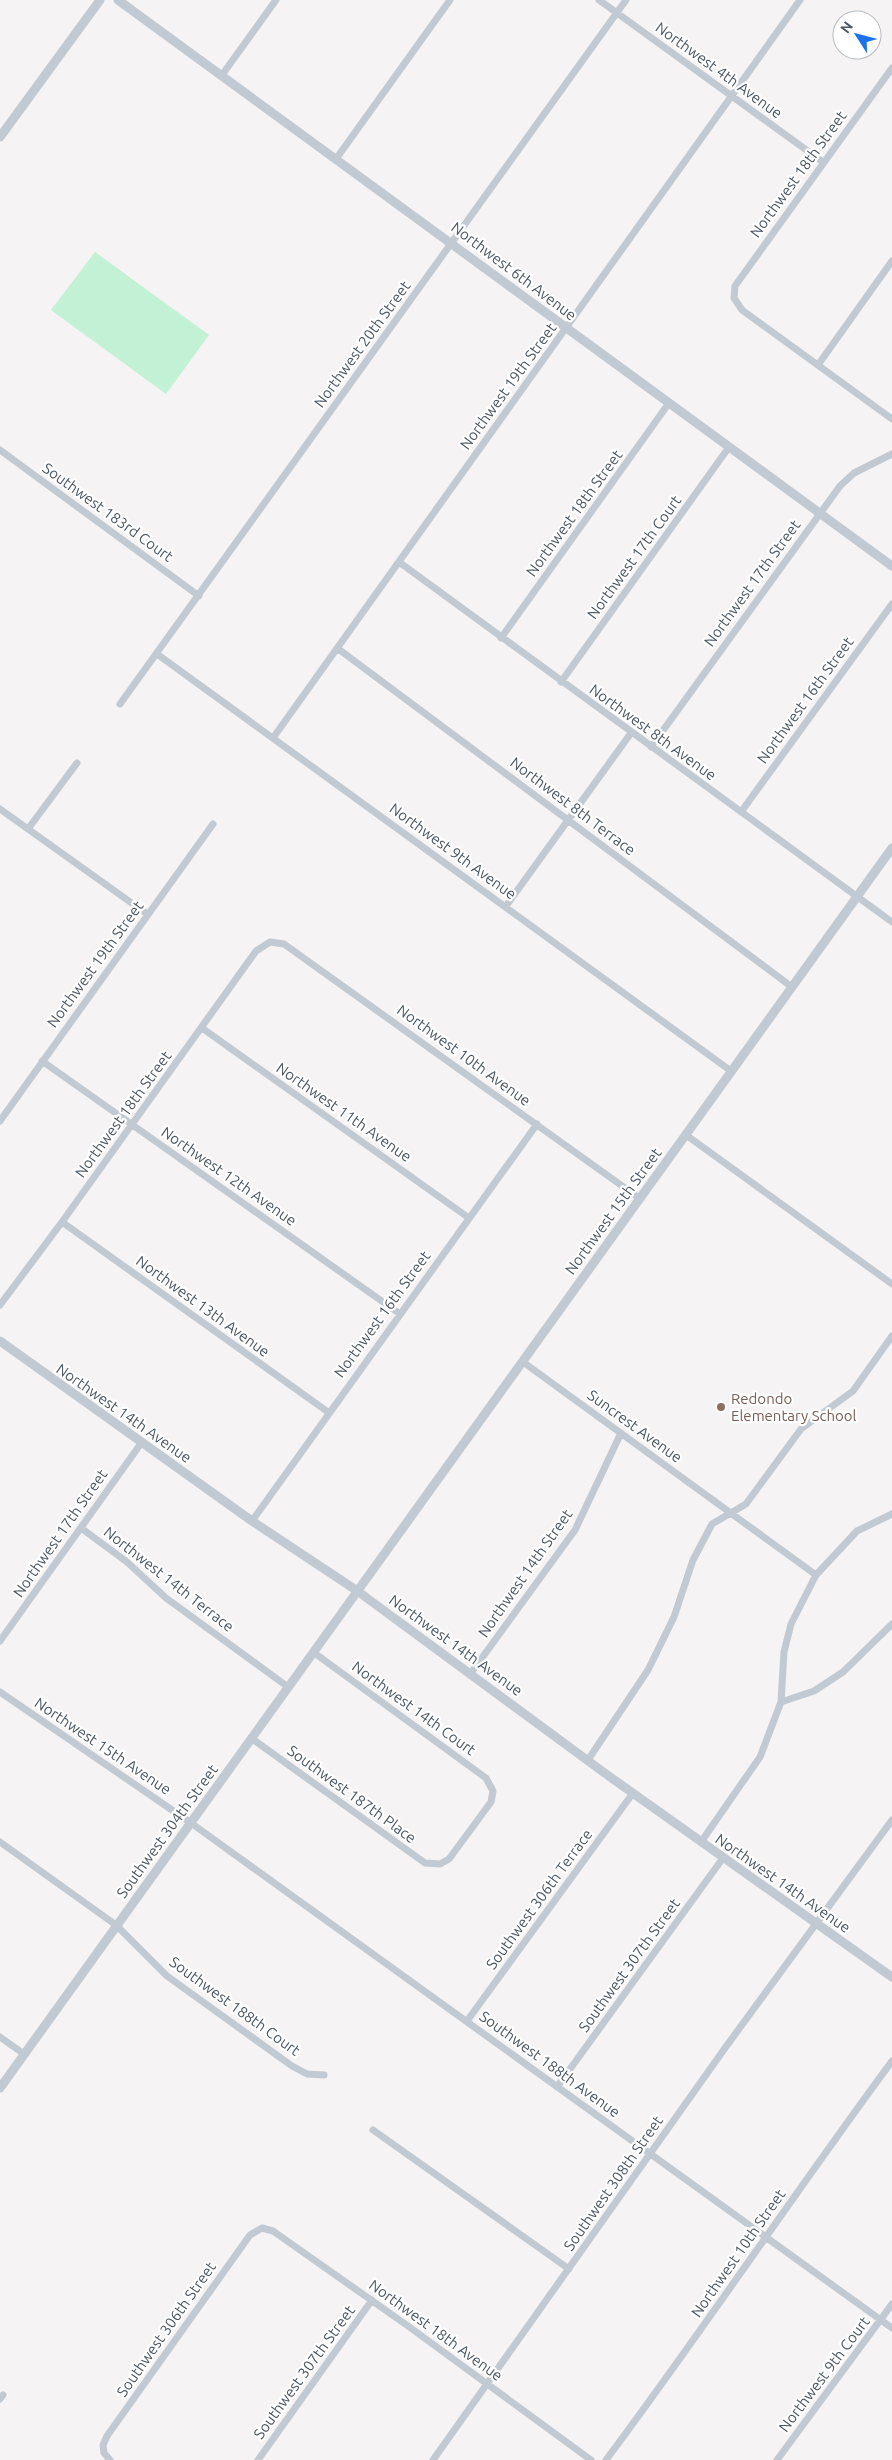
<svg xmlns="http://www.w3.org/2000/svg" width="892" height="2460" viewBox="0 0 892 2460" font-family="Ubuntu,sans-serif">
<rect width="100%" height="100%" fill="#f5f3f3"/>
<path fill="#c3f1d5" d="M95 252 209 335 166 394 51 310Z"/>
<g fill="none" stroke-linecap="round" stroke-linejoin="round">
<path stroke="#c1cad2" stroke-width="7" d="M599 0 823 162
M892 68 735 286 734 298 742 310 892 419
M222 75 276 0
M336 159 450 0
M818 365 892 261
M0 450 199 596
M399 562 892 922
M501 638 669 403
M337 648 792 987
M157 654 731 1071
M561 682 729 447
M120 704 626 0
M273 738 800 0
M651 747 840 486 854 473 892 454
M0 809 147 914
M741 812 892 604
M28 829 77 763
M506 906 631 733
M202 1028 469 1218
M42 1061 400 1314
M0 1121 213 824
M686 1135 892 1284
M62 1222 328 1412
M0 1305 62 1222 256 951 270 942 284 944 639 1198
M523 1362 816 1575
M252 1521 537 1124
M81 1528 127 1562 166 1598 288 1687
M0 1641 142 1442
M471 1673 575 1530 621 1433
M0 1692 191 1823 892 2328
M781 1702 814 1691 843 1672 892 1624
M251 1738 425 1863 440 1864 449 1859 491 1802 493 1791 486 1778 313 1652
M588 1760 648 1670 674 1617 693 1560 712 1524 746 1504 801 1429 853 1391 892 1336
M0 1842 116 1925 167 1976 292 2066 307 2074 324 2075
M701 1842 760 1757 781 1702 784 1652 791 1624 816 1575 857 1531 892 1514
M467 2021 633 1793
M0 2037 24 2054
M557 2087 723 1858
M373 2130 569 2269
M0 2399 3 2395
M110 2460 104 2453 103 2445 107 2436 250 2235 262 2228 273 2231 408 2326 591 2460
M258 2460 372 2300
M433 2460 725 2048 892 1820
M606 2460C704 2329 795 2192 892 2061
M777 2460 892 2304"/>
<path stroke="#c1cad2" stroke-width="9" d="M118 0 892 566
M0 137 100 0
M0 1341 252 1521 356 1590 606 1774 892 1977
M0 2088 892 848"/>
</g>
<circle fill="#8d6e63" stroke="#fff" stroke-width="2" cx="721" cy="1407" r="5"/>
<g text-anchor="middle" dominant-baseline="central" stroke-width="4.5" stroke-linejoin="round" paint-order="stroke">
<g font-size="15" fill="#4a5661" stroke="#fff">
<text transform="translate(719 70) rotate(36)">Northwest 4th Avenue</text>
<text transform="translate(798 174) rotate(-54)">Northwest 18th Street</text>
<text transform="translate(514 271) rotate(37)">Northwest 6th Avenue</text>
<text transform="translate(362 344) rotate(-54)">Northwest 20th Street</text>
<text transform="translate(508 386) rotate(-54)">Northwest 19th Street</text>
<text transform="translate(108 512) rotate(36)">Southwest 183rd Court</text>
<text transform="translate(574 513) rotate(-54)">Northwest 18th Street</text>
<text transform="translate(634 557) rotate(-54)">Northwest 17th Court</text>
<text transform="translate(752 583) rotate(-54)">Northwest 17th Street</text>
<text transform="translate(805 700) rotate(-54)">Northwest 16th Street</text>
<text transform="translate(653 732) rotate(36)">Northwest 8th Avenue</text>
<text transform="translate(573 806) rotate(37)">Northwest 8th Terrace</text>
<text transform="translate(453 851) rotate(36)">Northwest 9th Avenue</text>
<text transform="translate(95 964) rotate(-54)">Northwest 19th Street</text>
<text transform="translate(464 1055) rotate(36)">Northwest 10th Avenue</text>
<text transform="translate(344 1112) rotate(35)">Northwest 11th Avenue</text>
<text transform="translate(123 1114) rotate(-54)">Northwest 18th Street</text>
<text transform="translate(229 1176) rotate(35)">Northwest 12th Avenue</text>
<text transform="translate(613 1211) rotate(-54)">Northwest 15th Street</text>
<text transform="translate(203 1306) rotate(36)">Northwest 13th Avenue</text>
<text transform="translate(382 1314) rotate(-54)">Northwest 16th Street</text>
<text transform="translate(124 1413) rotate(35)">Northwest 14th Avenue</text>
<text transform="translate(635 1426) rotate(36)">Suncrest Avenue</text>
<text transform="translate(60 1533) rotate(-55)">Northwest 17th Street</text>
<text transform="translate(525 1573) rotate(-55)">Northwest 14th Street</text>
<text transform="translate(169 1579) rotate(38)">Northwest 14th Terrace</text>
<text transform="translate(456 1645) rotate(36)">Northwest 14th Avenue</text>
<text transform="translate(414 1708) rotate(36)">Northwest 14th Court</text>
<text transform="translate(103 1746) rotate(34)">Northwest 15th Avenue</text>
<text transform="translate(352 1794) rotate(36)">Southwest 187th Place</text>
<text transform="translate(167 1831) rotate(-54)">Southwest 304th Street</text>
<text transform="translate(783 1883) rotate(35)">Northwest 14th Avenue</text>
<text transform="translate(539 1899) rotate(-54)">Southwest 306th Terrace</text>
<text transform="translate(629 1965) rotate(-54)">Southwest 307th Street</text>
<text transform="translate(235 2006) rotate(36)">Southwest 188th Court</text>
<text transform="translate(550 2064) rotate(36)">Southwest 188th Avenue</text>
<text transform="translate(613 2183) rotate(-55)">Southwest 308th Street</text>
<text transform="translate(738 2253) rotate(-55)">Northwest 10th Street</text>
<text transform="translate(166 2329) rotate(-55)">Southwest 306th Street</text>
<text transform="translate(436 2330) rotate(36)">Northwest 18th Avenue</text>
<text transform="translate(304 2372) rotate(-54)">Southwest 307th Street</text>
<text transform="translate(824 2374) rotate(-53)">Northwest 9th Court</text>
</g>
<g font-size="15" fill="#785e54" stroke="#fff" text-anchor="start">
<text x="731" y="1398">Redondo<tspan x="731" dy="17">Elementary School</tspan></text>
</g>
</g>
<g transform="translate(857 35) rotate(306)"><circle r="24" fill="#ffffff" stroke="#b7bbc0"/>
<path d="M0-4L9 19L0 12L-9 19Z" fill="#1a73e8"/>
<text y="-8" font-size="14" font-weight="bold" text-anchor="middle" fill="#4a5661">N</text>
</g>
</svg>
